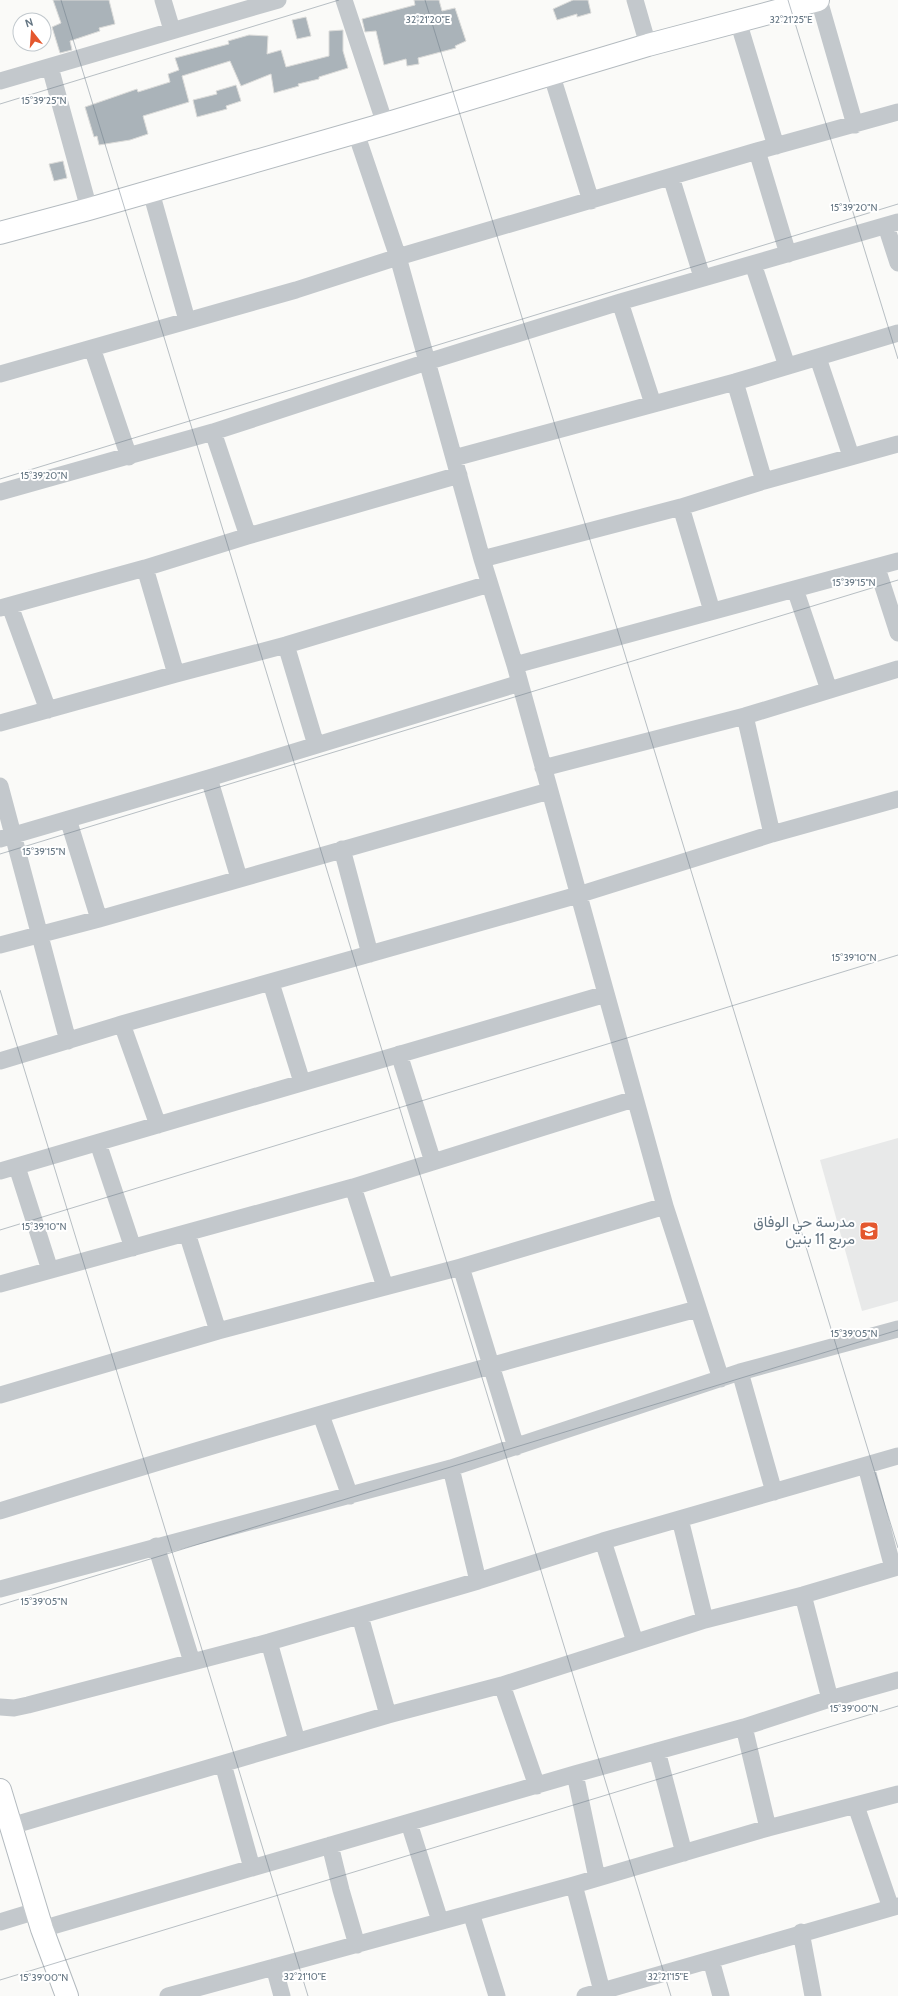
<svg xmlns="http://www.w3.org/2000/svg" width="898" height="1996" viewBox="0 0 898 1996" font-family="Cabin,Vazirmatn,sans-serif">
<rect width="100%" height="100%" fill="#fafaf8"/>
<path fill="#e8e9e9" d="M898 1138V1301L862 1311 820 1160Z"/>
<path fill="#aab3b9" stroke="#dcdcda" d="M53 0H109L115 24 99 28 100 31 70 41 72 50 60 53 52 27 61 23Z
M414 0H439L442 11 455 8 466 41 455 46 456 48 418 58 419 64 407 66 406 59 384 65 376 31 365 32 362 19 415 5Z
M573 0H588L591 13 577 17V14L557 20 553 9Z
M306 17 311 36 297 39 292 20Z
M343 30V51L348 68 319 77V79L298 84 299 86 274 93 271 74 241 86 230 61 182 76 189 102 143 116 148 134 130 140 99 145 97 136 94 137 85 107 137 89 138 92 170 82 168 74 179 70 175 58 229 44 228 41 249 35 268 36 267 54 281 50 286 67 329 56V31Z
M236 85 241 101 226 106 227 109 197 117 193 100 217 94 216 91Z
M63 161 67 178 54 181 49 164Z"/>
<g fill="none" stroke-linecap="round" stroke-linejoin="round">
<g stroke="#b3babf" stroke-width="24">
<path id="secondary" d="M0 233 89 209 385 124 648 45 818 0
M0 1790 42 1929 67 1996"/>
</g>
<path stroke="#c3c8cc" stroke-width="17" d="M163 0 172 30
M344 0 385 124
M635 0 648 45
M819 0 855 125
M738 21 776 146
M50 67 89 209
M551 73 591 201
M0 81 278 0
M356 133 398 257 482 559 515 665 665 1206 721 1379
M757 151 788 254
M671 177 702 277
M151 192 187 320
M886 226 898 263
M753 264 787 366
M620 302 653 404
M92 348 129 457
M818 358 851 456
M0 374 296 290 398 257 757 151 898 112
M735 382 764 481
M213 432 248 536
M454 458 735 382 898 333
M0 492 213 432 427 362 620 302 898 222
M681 507 712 611
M482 559 681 507 764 481 898 444
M145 568 176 674
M877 568 898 633
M795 589 829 690
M10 606 48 710
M0 608 145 568 248 536 459 475
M286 645 316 745
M515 665 898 561
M745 716 772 834
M0 723 176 674 286 645 489 584
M543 768 745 716 898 669
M209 778 239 878
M0 786 68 1041
M68 819 99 919
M0 839 209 778 520 683
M342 849 370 954
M0 945 99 919 549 791
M271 983 302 1082
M122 1024 158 1125
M399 1054 433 1162
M0 1061 122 1024 578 895 772 834 898 799
M98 1143 133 1248
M17 1167 50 1270
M0 1171 606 994
M353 1187 385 1287
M187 1233 218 1331
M461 1267 516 1447
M0 1284 353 1187 634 1099
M740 1372 774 1492
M0 1395 218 1331 461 1267 665 1206
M321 1415 350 1496
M866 1466 893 1568
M451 1468 478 1581
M0 1511C231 1438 464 1372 697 1309
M680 1519 705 1620
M603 1541 635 1642
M156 1546 192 1662
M0 1589 451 1468 740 1372 898 1329
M803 1595 830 1699
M360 1616 388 1715
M269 1642 297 1741
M502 1685 537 1786
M0 1707 14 1708 28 1705 269 1642 478 1581 603 1541 898 1456
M744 1727 768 1828
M657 1751 684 1853
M223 1764 252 1868
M575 1774 597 1878
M856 1806 891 1908
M409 1823 440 1921
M11 1826 388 1715 502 1685 705 1620 803 1595 898 1567
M330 1845 341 1890 357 1945
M574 1885 602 1991
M471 1913 497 1996
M0 1922 36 1911
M42 1929 575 1774 744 1727 830 1699 898 1680
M801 1932 813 1996
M711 1960 721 1996
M274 1967 282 1996
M168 1996 574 1885 768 1828 898 1794
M585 1996 898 1906"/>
<use href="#secondary" stroke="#fff" stroke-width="22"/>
</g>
<path fill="none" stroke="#657683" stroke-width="1" stroke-opacity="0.45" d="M61 0 671 1996M425 0 898 1548M788 0 898 359M0 104 339 0M0 479 898 204M0 854 898 580M0 990 308 1996M0 1230 898 955M0 1605 898 1330M0 1980 898 1706"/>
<defs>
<g id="school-square" transform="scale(1)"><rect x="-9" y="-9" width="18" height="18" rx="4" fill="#e4572e" stroke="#fff"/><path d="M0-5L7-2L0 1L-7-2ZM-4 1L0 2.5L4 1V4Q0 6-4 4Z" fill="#fff"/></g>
</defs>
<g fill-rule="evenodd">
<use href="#school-square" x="869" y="1231"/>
</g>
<g text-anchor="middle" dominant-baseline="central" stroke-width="4" stroke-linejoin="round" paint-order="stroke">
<g font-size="15" fill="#657683" stroke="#fff" text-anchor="end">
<text x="855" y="1222">مدرسة حي الوفاق<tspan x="855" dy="17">مربع 11 بنين</tspan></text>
</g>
</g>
<g font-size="10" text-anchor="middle" fill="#657683" stroke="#fff" stroke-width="4" stroke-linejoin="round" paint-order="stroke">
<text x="791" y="23">32°21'25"E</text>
<text x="428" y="23">32°21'20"E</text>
<text x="44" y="104">15°39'25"N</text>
<text x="854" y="211">15°39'20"N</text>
<text x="44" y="479">15°39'20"N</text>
<text x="854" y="586">15°39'15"N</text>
<text x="44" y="855">15°39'15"N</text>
<text x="854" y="961">15°39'10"N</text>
<text x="44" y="1230">15°39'10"N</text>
<text x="854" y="1337">15°39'05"N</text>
<text x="44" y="1605">15°39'05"N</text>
<text x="854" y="1712">15°39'00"N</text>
<text x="305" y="1980">32°21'10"E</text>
<text x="668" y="1980">32°21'15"E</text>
<text x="44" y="1981">15°39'00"N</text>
</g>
<g transform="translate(32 32) rotate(343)"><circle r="19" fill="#ffffff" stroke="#c1c8cd"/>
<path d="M0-3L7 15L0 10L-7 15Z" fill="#e4572e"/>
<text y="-6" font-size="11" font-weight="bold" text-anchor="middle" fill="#657683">N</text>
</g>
</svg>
